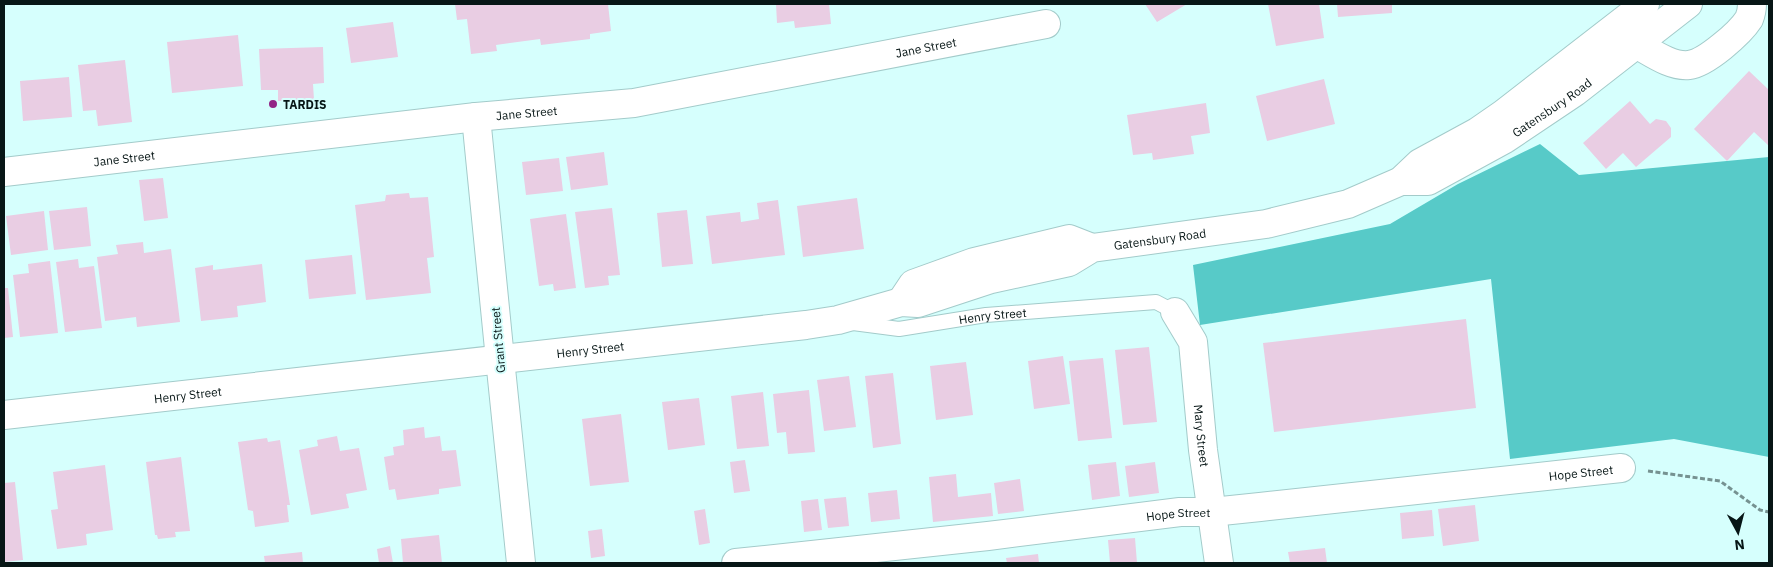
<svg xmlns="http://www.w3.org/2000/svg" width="1773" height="567" viewBox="0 0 1773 567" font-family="'IBM Plex Sans',sans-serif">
<rect width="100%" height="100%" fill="#d6fffd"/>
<path fill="#57cac8" d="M1540 144 1579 175 1769 157V457L1674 439 1510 459 1491 279 1200 325 1193 265 1390 224 1458 184Z"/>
<path fill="#e9cde3" d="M455 4H608L611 31 590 34V39L541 45 540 39 496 45 497 51 471 54 467 19 457 20Z
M776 4H829L831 24 795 28 794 21 777 23Z
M1145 4H1187L1157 22Z
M1268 4H1319L1324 38 1276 46Z
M1337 4H1392V13L1338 17Z
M393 22 398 57 351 63 346 28Z
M238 35 243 86 172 93 167 42Z
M323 47 324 83 313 84 314 100 278 101V90H261L259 49Z
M125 60 132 122 98 126 96 110 83 111 78 65Z
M1749 71 1769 90V146L1754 132 1727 161 1694 129Z
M69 77 72 117 23 121 20 81Z
M1324 79 1335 124 1267 141 1256 96Z
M1630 101 1650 124 1656 119 1666 121 1671 128V137L1636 167 1623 153 1606 169 1583 143Z
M1206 103 1210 133 1191 136 1194 154 1153 160 1152 153 1133 155 1127 115Z
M604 152 608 185 571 190 566 157Z
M559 158 563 191 526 195 522 162Z
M163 178 168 218 144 221 139 180Z
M409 193 410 198 428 197 434 257 427 258 431 293 366 300 355 205 385 201 386 195Z
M857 198 864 249 803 257 797 206Z
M778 200 785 255 712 264 706 216 740 212 741 222 759 219 757 203Z
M87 207 91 246 54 250 49 211Z
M612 208 620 275 608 276 609 285 585 288 575 212Z
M687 210 693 264 662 267 657 213Z
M44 211 48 250 11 255 6 216Z
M566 214 576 288 554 291 553 284 539 286 530 219Z
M143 242 144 253 171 249 180 322 137 327 136 317 105 321 97 257 118 254 116 245Z
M352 255 356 294 309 299 305 260Z
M78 259 79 268 94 266 102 328 65 332 56 262Z
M50 261 58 333 20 337 13 275 29 273 28 264Z
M262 264 266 302 237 306 238 317 201 321 195 268 213 265V270Z
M4 288H8L13 337 4 338Z
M1466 319 1476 408 1274 432 1263 343Z
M1149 347 1157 422 1123 425 1115 350Z
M1063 356 1070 404 1034 409 1028 361Z
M1103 358 1112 438 1078 441 1069 361Z
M966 362 973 415 936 420 930 366Z
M893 373 901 444 873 448 865 376Z
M849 376 856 427 824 431 817 380Z
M809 390 815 452 788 454 786 432 777 433 773 394Z
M763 392 769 446 737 449 731 396Z
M699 398 705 445 668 450 662 402Z
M621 414 629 482 590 486 582 419Z
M424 427 425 438 440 436 442 451 456 450 461 486 439 489V494L397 500 395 489 389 490 384 457 394 455 393 447 404 445 403 430Z
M337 436 340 451 359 448 367 490 346 494 349 508 311 515 299 450 318 446 317 440Z
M267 438 268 442 280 440 290 505H287L289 522 255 527 253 511 248 510 238 442Z
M181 457 190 531 175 532 176 537 158 539 157 535H155L146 462Z
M745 460 750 491 734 493 730 462Z
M1116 462 1120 496 1092 500 1088 465Z
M1155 462 1159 493 1129 497 1125 466Z
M105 465 113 530 86 534 87 545 57 549 51 510 58 509 53 472Z
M956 474 958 497 991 493 993 516 933 522 929 477Z
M1020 479 1024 511 998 514 994 483Z
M15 482 23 560 4 562V483Z
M897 490 900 519 871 522 868 493Z
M846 497 849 526 828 528 824 499Z
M818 499 822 530 804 532 801 501Z
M1475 505 1479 541 1443 546 1438 509Z
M705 509 710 543 699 545 694 511Z
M1432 510 1434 536 1402 539 1400 513Z
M602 529 605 556 591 558 588 531Z
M439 535 442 563H403L401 539Z
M1135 538 1137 563H1110L1108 540Z
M390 546 393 563H379L377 549Z
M1325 548 1327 563H1290L1288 552Z
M302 552 303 563H265L264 556Z
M1038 554 1039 563H1007L1006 558Z"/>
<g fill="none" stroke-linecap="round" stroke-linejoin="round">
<g stroke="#a3cbca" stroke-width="16">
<g id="service">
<path id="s1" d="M853 323 899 329 986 315 1156 302 1175 312"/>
</g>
</g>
<g stroke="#a3cbca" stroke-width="30">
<g id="minor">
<path d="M1636 44C1651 52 1671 67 1689 65 1706 63 1740 33 1749 19 1751 14 1752 9 1752 4"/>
<path d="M476 117 500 359"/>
<path id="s2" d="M4 172 476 117 634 103 1046 24"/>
<path id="s3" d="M1175 312 1193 342 1203 450 1219 563"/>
<path id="s4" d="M736 563 988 536 1180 512H1212L1260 507 1621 468"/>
</g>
</g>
<g stroke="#a3cbca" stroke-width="30">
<g id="tertiary">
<path id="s5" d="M1401 181H1428L1505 139 1575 92 1688 4"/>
<path d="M901 302 913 284 974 262 1069 239 1092 248"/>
<path d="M500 359 521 563"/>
<path id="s6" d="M4 415 806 325 838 320 901 302 918 303 991 279 1069 262 1092 248 1266 224 1348 204 1401 181 1420 163 1477 132 1503 114 1645 4"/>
</g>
</g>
<path stroke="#769291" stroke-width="3" stroke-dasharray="5 2.5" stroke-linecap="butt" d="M1648 471 1720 481 1760 510 1769 512"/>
<use href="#service" stroke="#fff" stroke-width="14"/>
<use href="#minor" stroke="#fff" stroke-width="28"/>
<use href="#tertiary" stroke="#fff" stroke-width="28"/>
</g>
<circle fill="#922486" stroke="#d6fffd" stroke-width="2" cx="273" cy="104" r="5"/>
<g text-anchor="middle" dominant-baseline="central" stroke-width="4" stroke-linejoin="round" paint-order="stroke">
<g font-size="12" fill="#071616" stroke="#d6fffd">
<text stroke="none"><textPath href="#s2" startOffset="931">Jane Street</textPath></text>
<text stroke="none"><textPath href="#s5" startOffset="171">Gatensbury Road</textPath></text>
<text stroke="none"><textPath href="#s2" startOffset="526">Jane Street</textPath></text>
<text stroke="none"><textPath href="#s2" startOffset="121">Jane Street</textPath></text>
<text stroke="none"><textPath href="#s6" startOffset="1174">Gatensbury Road</textPath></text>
<text stroke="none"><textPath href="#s1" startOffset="141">Henry Street</textPath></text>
<text transform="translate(498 340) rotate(-95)">Grant Street</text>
<text stroke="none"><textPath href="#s6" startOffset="590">Henry Street</textPath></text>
<text stroke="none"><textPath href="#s6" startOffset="185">Henry Street</textPath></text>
<text stroke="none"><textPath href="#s3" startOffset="129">Mary Street</textPath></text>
<text stroke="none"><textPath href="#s4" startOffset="850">Hope Street</textPath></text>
<text stroke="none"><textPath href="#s4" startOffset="445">Hope Street</textPath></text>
</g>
<g font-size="12" font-weight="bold" fill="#071616" stroke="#d6fffd" text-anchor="start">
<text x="283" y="104">TARDIS</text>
</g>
</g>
<rect width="1773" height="567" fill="none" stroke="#071616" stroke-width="10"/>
<g transform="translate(1738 532) rotate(173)" stroke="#d6fffd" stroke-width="4" paint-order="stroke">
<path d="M0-4L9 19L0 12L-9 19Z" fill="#071616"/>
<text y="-8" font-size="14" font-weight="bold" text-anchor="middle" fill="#071616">N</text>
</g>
</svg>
